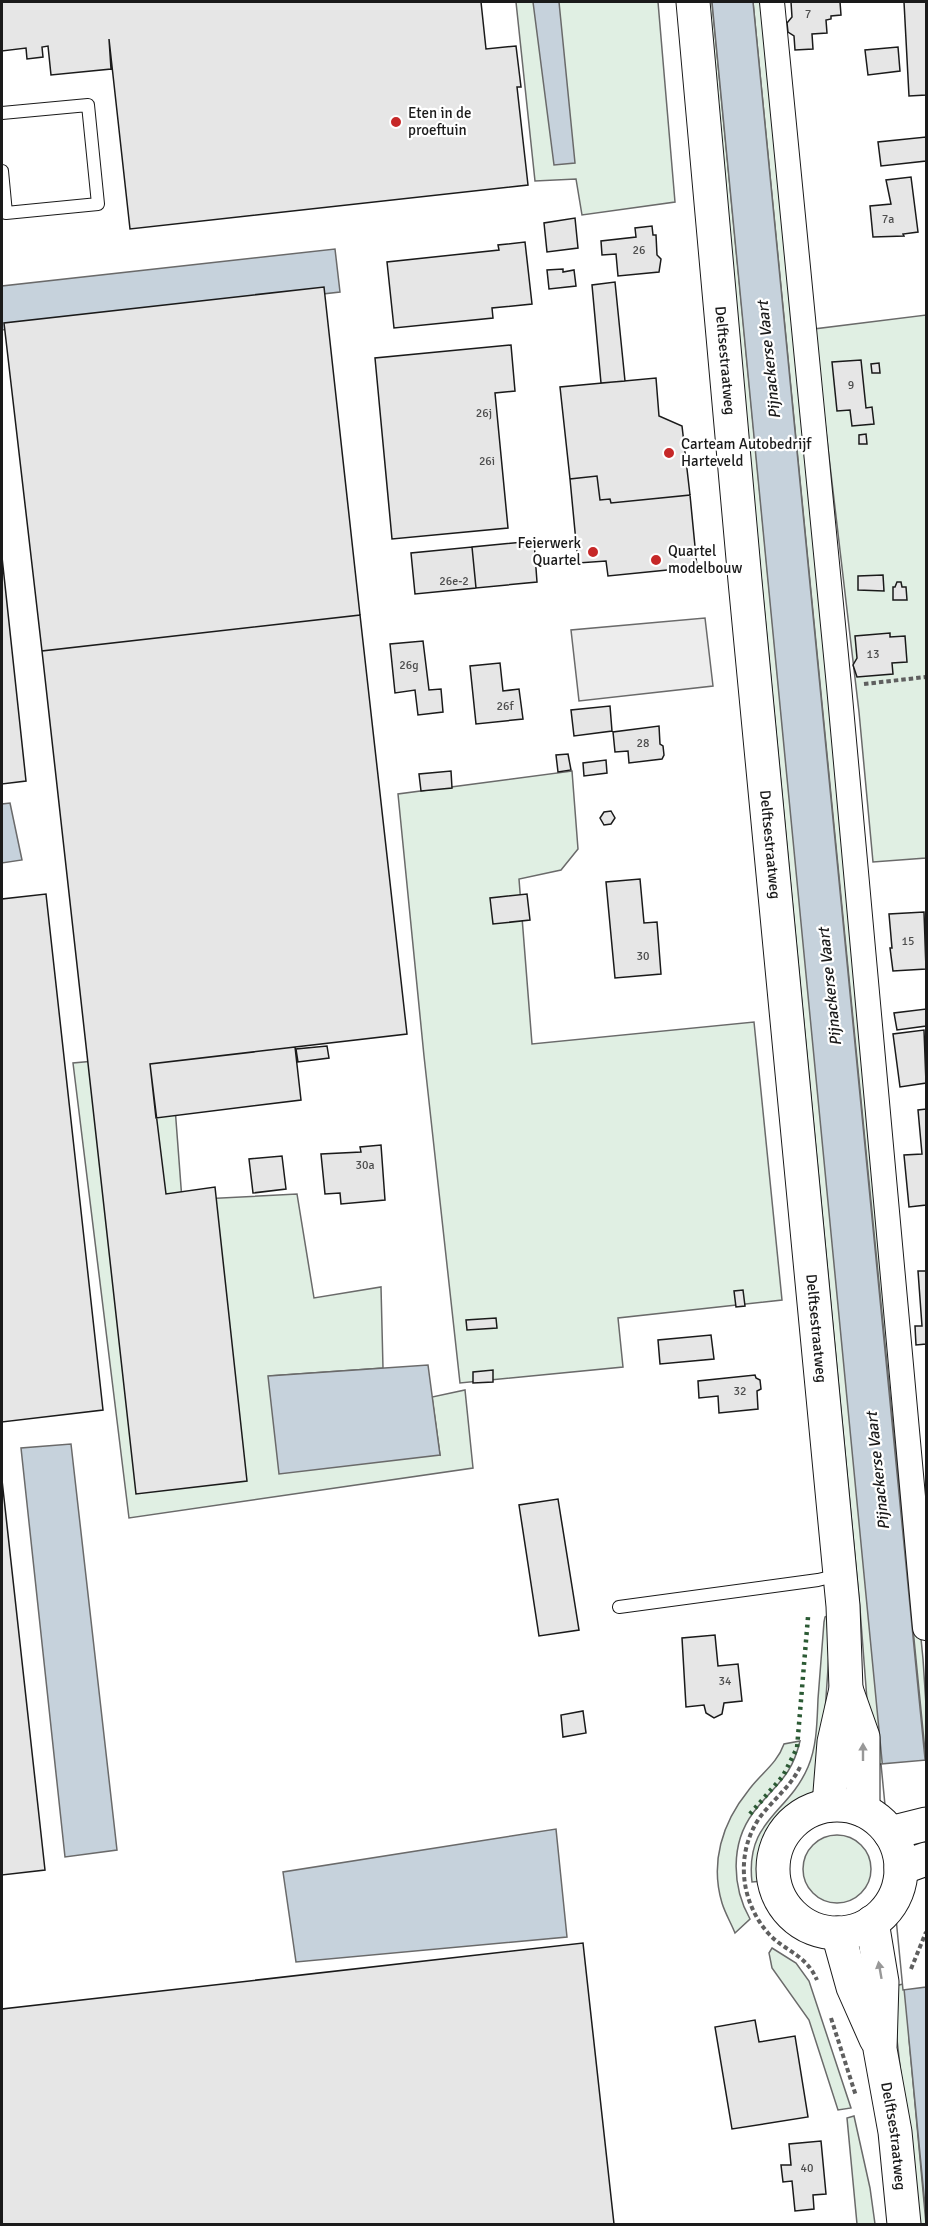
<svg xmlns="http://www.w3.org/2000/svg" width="928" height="2226" viewBox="0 0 928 2226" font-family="Signika,sans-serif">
<rect width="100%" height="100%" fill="#fff"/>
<path fill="#e0efe3" stroke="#6a6a6a" stroke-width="1.5" d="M516 2H658L675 202 582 215 576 179 535 181Z
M706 2H712L884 1764 872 1765 860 1609Z
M753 2H761L923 1659 926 1705V1761Z
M926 315V858L873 862 859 712 814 329Z
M572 771 578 849 561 870 519 879 532 1044 754 1022 782 1300 618 1318 623 1367 460 1383 424 1056 398 794Z
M171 1054 182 1200 297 1194 314 1298 381 1287 383 1368 269 1376 440 1455 432 1397 465 1390 473 1468 129 1518 73 1063Z
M827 1616 829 1654 820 1784C811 1796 804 1801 793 1809 769 1827 763 1853 763 1881L752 1882C745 1820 788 1814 808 1767 817 1746 817 1722 818 1699 820 1674 822 1648 824 1622L825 1617Z
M800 1741C791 1779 775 1784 753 1813 730 1844 732 1887 750 1919L735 1933C731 1923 725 1913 722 1903 710 1863 722 1823 748 1791 760 1774 777 1764 784 1744Z
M803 1869a34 34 0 1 1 68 0a34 34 0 1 1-68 0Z
M772 1948 796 1963 809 1981 851 2108 838 2110 809 2020 772 1968 769 1953Z
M907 1983 909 2038 926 2224H918L891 1987Z
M854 2116 870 2188 875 2224H857L847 2118Z"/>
<path fill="#ededed" stroke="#6a6a6a" stroke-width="1.5" d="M705 618 713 686 579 701 571 630Z"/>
<path fill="#c6d2dc" stroke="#6a6a6a" stroke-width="1.5" d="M533 2H559L575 163 554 165Z
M712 2H753L926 1769V2216Z
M335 249 340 292 2 330V286Z
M10 803 22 860 2 863V804Z
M428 1365 440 1455 279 1474 268 1376Z
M71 1444 117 1850 65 1857 21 1448Z
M556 1829 567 1937 296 1962 283 1872Z"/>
<path fill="#fff" stroke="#6a6a6a" stroke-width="1.5" d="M926 1760V1987L903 1990 881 1764Z"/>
<path fill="#e6e6e6" stroke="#1a1a1a" stroke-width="1.5" d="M2 2H481L486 49 516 46 521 87H517L528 185 130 229 109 39 111 69 51 75 48 46 42 47 43 57 27 59 26 48 2 51Z
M791 2H840L841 15 831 16V19L826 20 827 33 812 34 813 49 795 50 794 36 788 32 787 23 792 17Z
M904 2H926V95L909 96Z
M898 47 900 71 868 75 865 50Z
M926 137V161L881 166 878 142Z
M911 177 918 232 903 234 904 236 873 237 870 206 891 204 886 180Z
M575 218 578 248 547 252 544 223Z
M652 226 653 235H656L657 255 661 259 659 272 618 276 616 254 602 255 601 241 636 237 635 228Z
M525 242 532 304 492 308 493 318 394 328 387 262 499 250 498 245Z
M563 269V272L574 270 576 286 549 289 547 270Z
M615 282 625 381 601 383 592 285Z
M324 287 360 615 42 651 4 323Z
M511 345 515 391 495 393 508 528 392 539 375 358Z
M861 360 866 408 872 407 874 424 852 426 850 410 837 411 832 362Z
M879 363 880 373H872L871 364Z
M656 378 659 416 682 426 690 495 611 503 610 499 600 500 597 476 570 479 560 387Z
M866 434 867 444H859V435Z
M597 476 600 500 610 499 611 503 690 495 697 567 608 576 606 561 578 563 570 479Z
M534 541 537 582 476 588 472 547Z
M472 547 476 588 415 594 411 553Z
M2 557 26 781 2 784Z
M883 575 884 591 858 590V576Z
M897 582H901L902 587H906L907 600H893V587H895Z
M360 615 407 1034 150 1064 166 1194 215 1187 247 1481 136 1494 42 651Z
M890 633V637L905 636 907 662 892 663 893 674 857 677 853 665 857 658 855 636Z
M423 641 429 690 441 689 443 712 418 715 415 690 395 693 390 644Z
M500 663 503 691 519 689 523 719 476 724 470 666Z
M610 706 612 731 574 736 571 710Z
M659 726 660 744 663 746 664 755 662 759 629 763 628 751 615 752 613 732Z
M568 754 571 770 558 772 556 755Z
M606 760 607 773 584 776 583 763Z
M451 771 452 788 421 791 419 774Z
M611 811 615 818 611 824 604 825 600 818 604 812Z
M640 879 644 923 657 922 661 974 615 978 606 882Z
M46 894 103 1410 2 1422V899Z
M527 894 530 920 493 924 490 898Z
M924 912 926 969 893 971 890 948H892L889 914Z
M926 1009V1026L897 1030 894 1013Z
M924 1030 926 1083 900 1087 893 1034Z
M327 1046 329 1058 298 1062 296 1049Z
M295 1047 301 1100 156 1118 150 1064Z
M926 1109V1205L909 1207 904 1155 922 1154 918 1110Z
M381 1145 385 1200 341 1204 340 1193 325 1194 321 1154 361 1152 360 1147Z
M282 1156 286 1189 253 1193 249 1159Z
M918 1271H926V1344L916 1345 915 1326H922Z
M743 1290 745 1306 736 1307 734 1291Z
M496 1318 497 1328 467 1330 466 1320Z
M711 1335 714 1359 660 1364 658 1340Z
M493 1370V1382L473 1383V1372Z
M755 1375 756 1378 760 1380 761 1389 757 1391 758 1409 719 1413 718 1396 699 1398 698 1381Z
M2 1480 45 1870 2 1875Z
M558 1499 579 1630 539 1636 519 1505Z
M715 1635 718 1666 738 1664 742 1701 724 1703 722 1714 714 1718 706 1713 704 1705 686 1707 682 1638Z
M583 1711 586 1733 563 1737 561 1715Z
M583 1943 614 2224H2V2009Z
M755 2020 759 2042 795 2036 808 2117 732 2129 715 2027Z
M821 2141 826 2194 813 2195 814 2209 795 2211 792 2181 783 2182 781 2165H791L789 2144Z"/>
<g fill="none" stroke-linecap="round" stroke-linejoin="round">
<g stroke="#1a1a1a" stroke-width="14">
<path id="lane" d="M2 113 88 105 98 204 6 213 2 171
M619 1607 818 1580 839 1575"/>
</g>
<g stroke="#1a1a1a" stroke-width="26">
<path id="street" d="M772 2 839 686 925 1628"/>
</g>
<g stroke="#1a1a1a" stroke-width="35">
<g id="secondary">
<path id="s1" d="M693 2 745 581 843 1606 846 1689 834 1742 829 1805"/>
<path d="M846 1689 863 1737V1810"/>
<circle cx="837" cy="1869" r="64"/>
<path d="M890 1833 926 1824"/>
<path d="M901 1868 926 1859"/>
<path id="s2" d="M872 1922 882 1982 880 2049 895 2132 904 2224"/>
<path d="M838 1933 853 1987 876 2039"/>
</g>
</g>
<path stroke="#5f5f5f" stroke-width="4" stroke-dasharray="4.5 3" stroke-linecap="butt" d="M864 684 926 677
M800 1767C791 1786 773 1800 760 1817 735 1853 740 1901 768 1933 785 1952 805 1953 817 1980
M911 1969 926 1932
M831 2018 856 2096"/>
<use href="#lane" stroke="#fff" stroke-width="12"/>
<use href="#street" stroke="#fff" stroke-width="24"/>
<use href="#secondary" stroke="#fff" stroke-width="33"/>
<path stroke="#2b5a34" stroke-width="4.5" stroke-dasharray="3 4.5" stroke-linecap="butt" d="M750 1814 783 1776 797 1748 808 1617"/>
</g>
<defs><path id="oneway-solid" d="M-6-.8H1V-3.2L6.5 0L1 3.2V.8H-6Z" transform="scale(1.5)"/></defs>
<g fill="#989898">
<use href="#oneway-solid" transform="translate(863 1752) rotate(-90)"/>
<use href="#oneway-solid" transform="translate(880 1970) rotate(-100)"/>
</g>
<g fill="#c62828" stroke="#fff" stroke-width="2">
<circle cx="396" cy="122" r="6"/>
<circle cx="669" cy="453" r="6"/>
<circle cx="593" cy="552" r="6"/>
<circle cx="656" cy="560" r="6"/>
</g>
<g text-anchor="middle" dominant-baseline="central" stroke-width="4.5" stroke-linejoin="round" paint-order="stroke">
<g font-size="12" fill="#4d4d4d">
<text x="808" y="14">7</text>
<text x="888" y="219">7a</text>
<text x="639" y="250">26</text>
<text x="851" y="385">9</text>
<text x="484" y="413">26j</text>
<text x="487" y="461">26i</text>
<text x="454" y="581">26e-2</text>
<text x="873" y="654">13</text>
<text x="409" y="665">26g</text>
<text x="505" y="706">26f</text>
<text x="643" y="743">28</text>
<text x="908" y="941">15</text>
<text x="643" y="956">30</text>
<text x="365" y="1165">30a</text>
<text x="740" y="1391">32</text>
<text x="725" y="1681">34</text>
<text x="807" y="2168">40</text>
</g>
<g font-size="15" fill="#1a1a1a" stroke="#fff" text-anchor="start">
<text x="408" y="113">Eten in de<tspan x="408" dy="17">proeftuin</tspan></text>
<text x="681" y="444">Carteam Autobedrijf<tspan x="681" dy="17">Harteveld</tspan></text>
<text x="581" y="543" text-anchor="end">Feierwerk<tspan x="581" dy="17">Quartel</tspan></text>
<text x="668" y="551">Quartel<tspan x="668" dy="17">modelbouw</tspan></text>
</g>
<g font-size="15" fill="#1a1a1a" stroke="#fff">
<text stroke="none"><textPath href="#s1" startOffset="360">Delftsestraatweg</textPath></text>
<text stroke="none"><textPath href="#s1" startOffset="846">Delftsestraatweg</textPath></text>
<text stroke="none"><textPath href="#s1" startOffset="1332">Delftsestraatweg</textPath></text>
<text stroke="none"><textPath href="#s2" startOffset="216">Delftsestraatweg</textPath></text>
</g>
<g font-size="16" font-style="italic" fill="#1a1a1a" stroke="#fff">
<text transform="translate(769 360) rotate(-96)">Pijnackerse Vaart</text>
<text transform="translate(830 987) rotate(-96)">Pijnackerse Vaart</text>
<text transform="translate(878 1471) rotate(-96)">Pijnackerse Vaart</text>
</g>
</g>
<rect width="928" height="2226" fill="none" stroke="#1a1a1a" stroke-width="6"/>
</svg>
